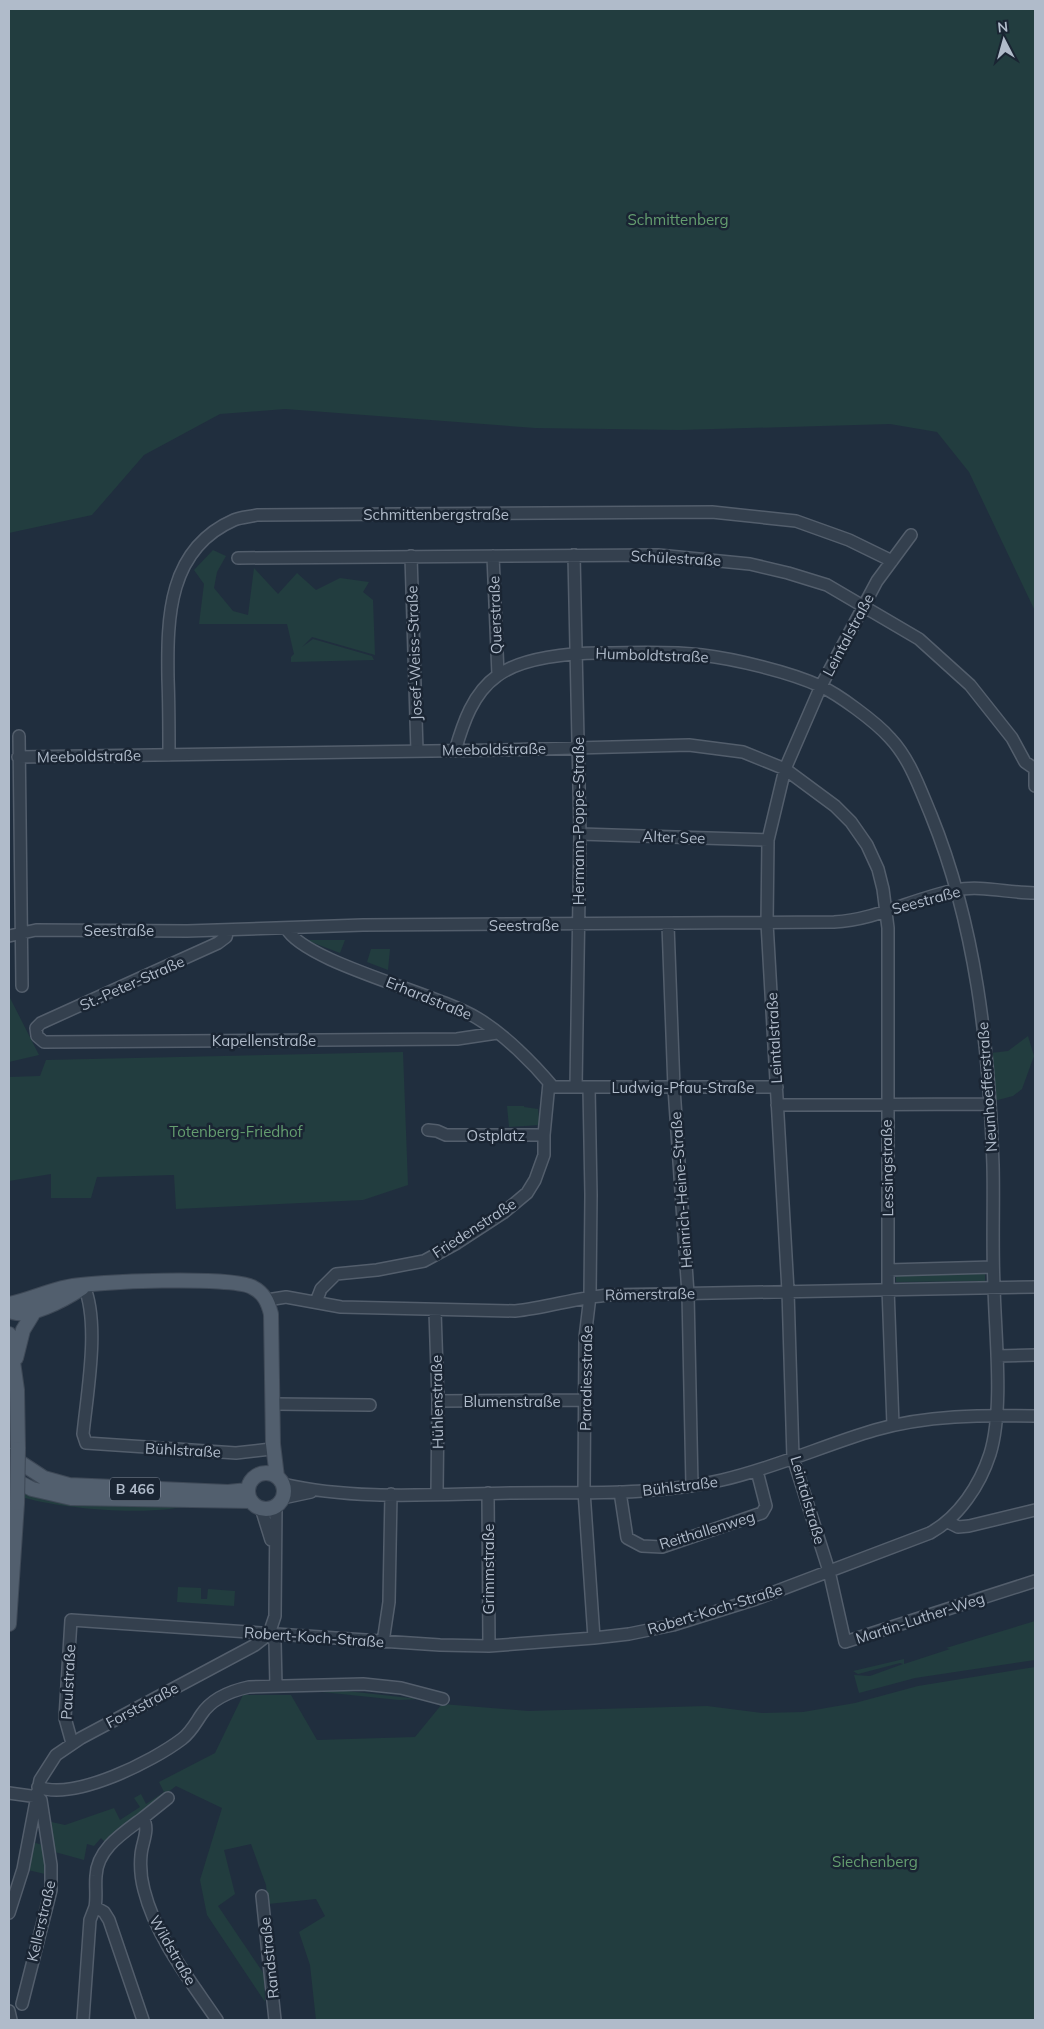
<svg xmlns="http://www.w3.org/2000/svg" width="1044" height="2029" viewBox="0 0 1044 2029" font-family="Mulish,sans-serif">
<rect width="100%" height="100%" fill="#202e3e"/>
<path fill="#223d3f" d="M9 9H1035V611L969 472 937 432 890 424 680 430 535 428 285 409 220 414 144 455 92 515 9 533Z
M213 550 226 556 217 572 214 588 233 611 248 615 254 568 278 594 297 573 316 590 340 578 369 582 363 592 373 600 375 655 312 637 302 647 313 639 372 656 374 660 291 662V657L294 654 287 624H199L204 584 194 570Z
M306 940H345L340 953Z
M371 949H390L388 970 367 962Z
M9 996 39 1055 9 1062Z
M1028 1036 1034 1056 1022 1089 1013 1096 994 1101 991 1053 1008 1051Z
M403 1052 408 1185 363 1200 176 1209 174 1175 97 1177 91 1198H51V1174L9 1181V1077L40 1076 46 1060Z
M507 1106H524V1107L538 1109 540 1125 509 1127Z
M985 1270V1281L896 1282V1271Z
M25 1494 75 1504 200 1503C156 1517 70 1510 25 1498Z
M178 1587 201 1588V1599H207L208 1589 235 1591 234 1606 177 1602Z
M1035 1621V1660L915 1678 859 1693 854 1675 870 1676 903 1664 900 1663 858 1674 853 1671 904 1659V1664L950 1649 946 1648Z
M1035 1667V2020H316L310 1965 299 1932 325 1916 316 1899 268 1904 266 1885 251 1844 224 1850 235 1894 218 1906 264 1974 265 2002 207 1915 200 1880 222 1808 176 1786C152 1805 127 1821 105 1842L101 1838 94 1846 87 1844 84 1860 55 1852 47 1821 65 1825 114 1808 120 1820 140 1807 134 1798 141 1794 146 1804 164 1792 159 1782 215 1753 243 1695H291L317 1740 415 1737 442 1704 528 1711 707 1706 762 1713 803 1712 855 1703 918 1686Z
M311 1687 419 1699 399 1700 312 1691Z
M33 1842 45 1846V1874L28 1870Z"/>
<g fill="none" stroke-linecap="round" stroke-linejoin="round">
<g stroke="#535e6c" stroke-width="14">
<path id="minor" d="M911 535 877 581 821 686 785 769 768 840 767 923 788 1291 793 1458 829 1571 845 1642 1035 1581
M574 555 580 834 576 1087
M411 556 417 751
M493 556 498 675
M238 558 658 555 750 564 788 573 827 585 919 639 970 685 1012 738 1025 762 1035 769
M19 736 22 986
M169 755C169 730 169 704 168 679 167 617 168 549 234 520 241 517 249 517 257 515L712 512 796 521 849 540 892 561
M18 757 501 750 689 745 743 752 785 769 835 806 851 822 867 845 878 869 883 889 888 928V1288L893 1425
M1035 773V786
M580 834 768 840
M668 925 674 1088 688 1294 692 1486
M286 928C305 963 436 993 477 1018 504 1034 533 1063 553 1087H777
M228 930 226 937 218 943 41 1023 36 1028 37 1036 44 1042 457 1039 497 1033
M9 936 36 930 187 931 363 925 834 922C876 920 914 898 955 890 982 885 1008 893 1035 893
M589 1088 591 1195 590 1296 585 1338 584 1491 594 1638
M777 1105 990 1104
M428 1130 437 1131 446 1135H544
M888 1270 993 1267
M84 1286C100 1324 87 1393 83 1434L86 1443 236 1453 271 1449
M267 1300 286 1297 341 1307 515 1311C547 1308 578 1297 610 1295L1035 1287
M316 1302 321 1289 336 1274 377 1270 424 1261 457 1243 503 1213 527 1193 535 1180 544 1155V1135L549 1083
M435 1311 438 1401 437 1493
M997 1356 1035 1355
M438 1401 585 1400
M274 1404 370 1405
M283 1484C357 1501 437 1494 512 1493 582 1492 654 1496 722 1480 775 1468 824 1445 875 1430 927 1415 982 1415 1035 1416
M620 1492 627 1538 642 1546 662 1547 762 1513 766 1506 757 1471
M488 1493 489 1646
M283 1498 311 1492
M261 1508 271 1540
M948 1522 958 1527 969 1526 1035 1510
M269 1634 275 1642 276 1686
M383 1642 389 1602 391 1494
M72 1743 65 1718 71 1620 440 1645 489 1646 594 1638 629 1634 673 1625 756 1599 930 1533C959 1517 980 1485 990 1454 1004 1409 995 1335 994 1286 992 1246 994 1205 993 1165 989 1046 976 926 931 815 920 789 910 759 890 738 876 722 838 694 820 686 790 672 735 659 702 655 669 651 635 653 601 653 571 653 522 657 497 676 473 693 463 723 455 751
M38 1787C75 1801 153 1761 182 1739 191 1732 195 1724 201 1715 212 1698 230 1691 249 1687L363 1684 401 1688 443 1699
M9 1793 38 1797 41 1800 51 1865V1890L22 2004
M168 1798 143 1818C150 1830 142 1842 141 1855 140 1866 141 1879 144 1890 156 1938 190 1980 217 2020
M143 1818C123 1833 97 1849 96 1876 95 1887 97 1897 95 1907L104 1912 109 1920 143 2020
M262 1896 275 2020
M9 1913 23 1869 40 1780 56 1755 81 1738 255 1645 269 1634 275 1616 276 1506
M9 2011 11 2020
M83 2020 90 1920 95 1907"/>
</g>
<g stroke="#3e4957" stroke-width="16">
<path id="major" d="M9 1304C29 1300 47 1291 67 1287 94 1281 232 1276 252 1287 264 1293 268 1302 271 1314L273 1444 277 1477
M9 1310C25 1322 67 1298 82 1288
M9 1334 17 1390 18 1449
M16 1358 23 1330 34 1312
M9 1455 44 1478 69 1485 228 1492 248 1490
M248 1491a18 18 0 1 1 36 0a18 18 0 1 1-36 0Z
M9 1477 32 1489 71 1498 251 1501
M9 1624 17 1503"/>
</g>
<use href="#minor" stroke="#34404e" stroke-width="11"/>
<use href="#major" stroke="#525f6e" stroke-width="14"/>
<g stroke="#3e4957" stroke-width="16" stroke-linecap="butt">
<path id="major-bridge" d="M17 1503 18 1449"/>
</g>
<use href="#major-bridge" stroke="#525f6e" stroke-width="14"/>
</g>
<g text-anchor="middle" dominant-baseline="central" stroke-width="5" stroke-linejoin="round" paint-order="stroke">
<rect fill="#1a2533" stroke="#838e9d" stroke-width="1" x="110" y="1477.5" width="50" height="23" rx="4"/>
<g font-size="14" font-weight="bold" fill="#b0bbca">
<text x="135" y="1489">B 466</text>
</g>
<g font-size="15" fill="#649d6f" stroke="#1a2533">
<text x="678" y="219">Schmittenberg</text>
<text x="236" y="1131">Totenberg-Friedhof</text>
<text x="875" y="1861">Siechenberg</text>
</g>
<g font-size="15" fill="#b0bbca" stroke="#1a2533">
<text x="436" y="514">Schmittenbergstraße</text>
<text transform="translate(676 558) rotate(3)">Schülestraße</text>
<text transform="translate(495 615) rotate(-92)">Querstraße</text>
<text transform="translate(848 635) rotate(-62)">Leintalstraße</text>
<text transform="translate(414 653) rotate(-92)">Josef-Weiss-Straße</text>
<text transform="translate(652 655) rotate(2)">Humboldtstraße</text>
<text transform="translate(494 749) rotate(-1)">Meeboldstraße</text>
<text transform="translate(89 756) rotate(-1)">Meeboldstraße</text>
<text transform="translate(578 821) rotate(-90)">Hermann-Poppe-Straße</text>
<text transform="translate(674 837) rotate(2)">Alter See</text>
<text transform="translate(926 900) rotate(-15)">Seestraße</text>
<text x="524" y="925">Seestraße</text>
<text x="119" y="930">Seestraße</text>
<text transform="translate(132 983) rotate(-24)">St.-Peter-Straße</text>
<text transform="translate(429 998) rotate(22)">Erhardstraße</text>
<text transform="translate(774 1038) rotate(-93)">Leintalstraße</text>
<text x="264" y="1040">Kapellenstraße</text>
<text x="683" y="1087">Ludwig-Pfau-Straße</text>
<text transform="translate(987 1087) rotate(-94)">Neunhoefferstraße</text>
<text x="496" y="1135">Ostplatz</text>
<text transform="translate(887 1168) rotate(-91)">Lessingstraße</text>
<text transform="translate(681 1190) rotate(-94)">Heinrich-Heine-Straße</text>
<text transform="translate(474 1228) rotate(-33)">Friedenstraße</text>
<text transform="translate(650 1294) rotate(-1)">Römerstraße</text>
<text transform="translate(586 1378) rotate(-89)">Paradiesstraße</text>
<text x="512" y="1401">Blumenstraße</text>
<text transform="translate(437 1402) rotate(-91)">Hühlenstraße</text>
<text transform="translate(183 1450) rotate(3)">Bühlstraße</text>
<text transform="translate(680 1486) rotate(-7)">Bühlstraße</text>
<text transform="translate(808 1500) rotate(74)">Leintalstraße</text>
<text transform="translate(707 1530) rotate(-17)">Reithallenweg</text>
<text transform="translate(488 1569) rotate(-90)">Grimmstraße</text>
<text transform="translate(715 1609) rotate(-17)">Robert-Koch-Straße</text>
<text transform="translate(920 1618) rotate(-18)">Martin-Luther-Weg</text>
<text transform="translate(314 1637) rotate(4)">Robert-Koch-Straße</text>
<text transform="translate(68 1682) rotate(-87)">Paulstraße</text>
<text transform="translate(142 1705) rotate(-28)">Forststraße</text>
<text transform="translate(41 1921) rotate(-77)">Kellerstraße</text>
<text transform="translate(173 1950) rotate(60)">Wildstraße</text>
<text transform="translate(269 1958) rotate(-96)">Randstraße</text>
</g>
</g>
<rect width="1044" height="2029" fill="none" stroke="#b0bbca" stroke-width="20"/>
<g transform="translate(1004 40) rotate(354)" stroke="#1a2533" stroke-width="4" paint-order="stroke">
<path d="M0-4L9 19L0 12L-9 19Z" fill="#b0bbca"/>
<text y="-8" font-size="14" font-weight="bold" text-anchor="middle" fill="#b0bbca">N</text>
</g>
</svg>
